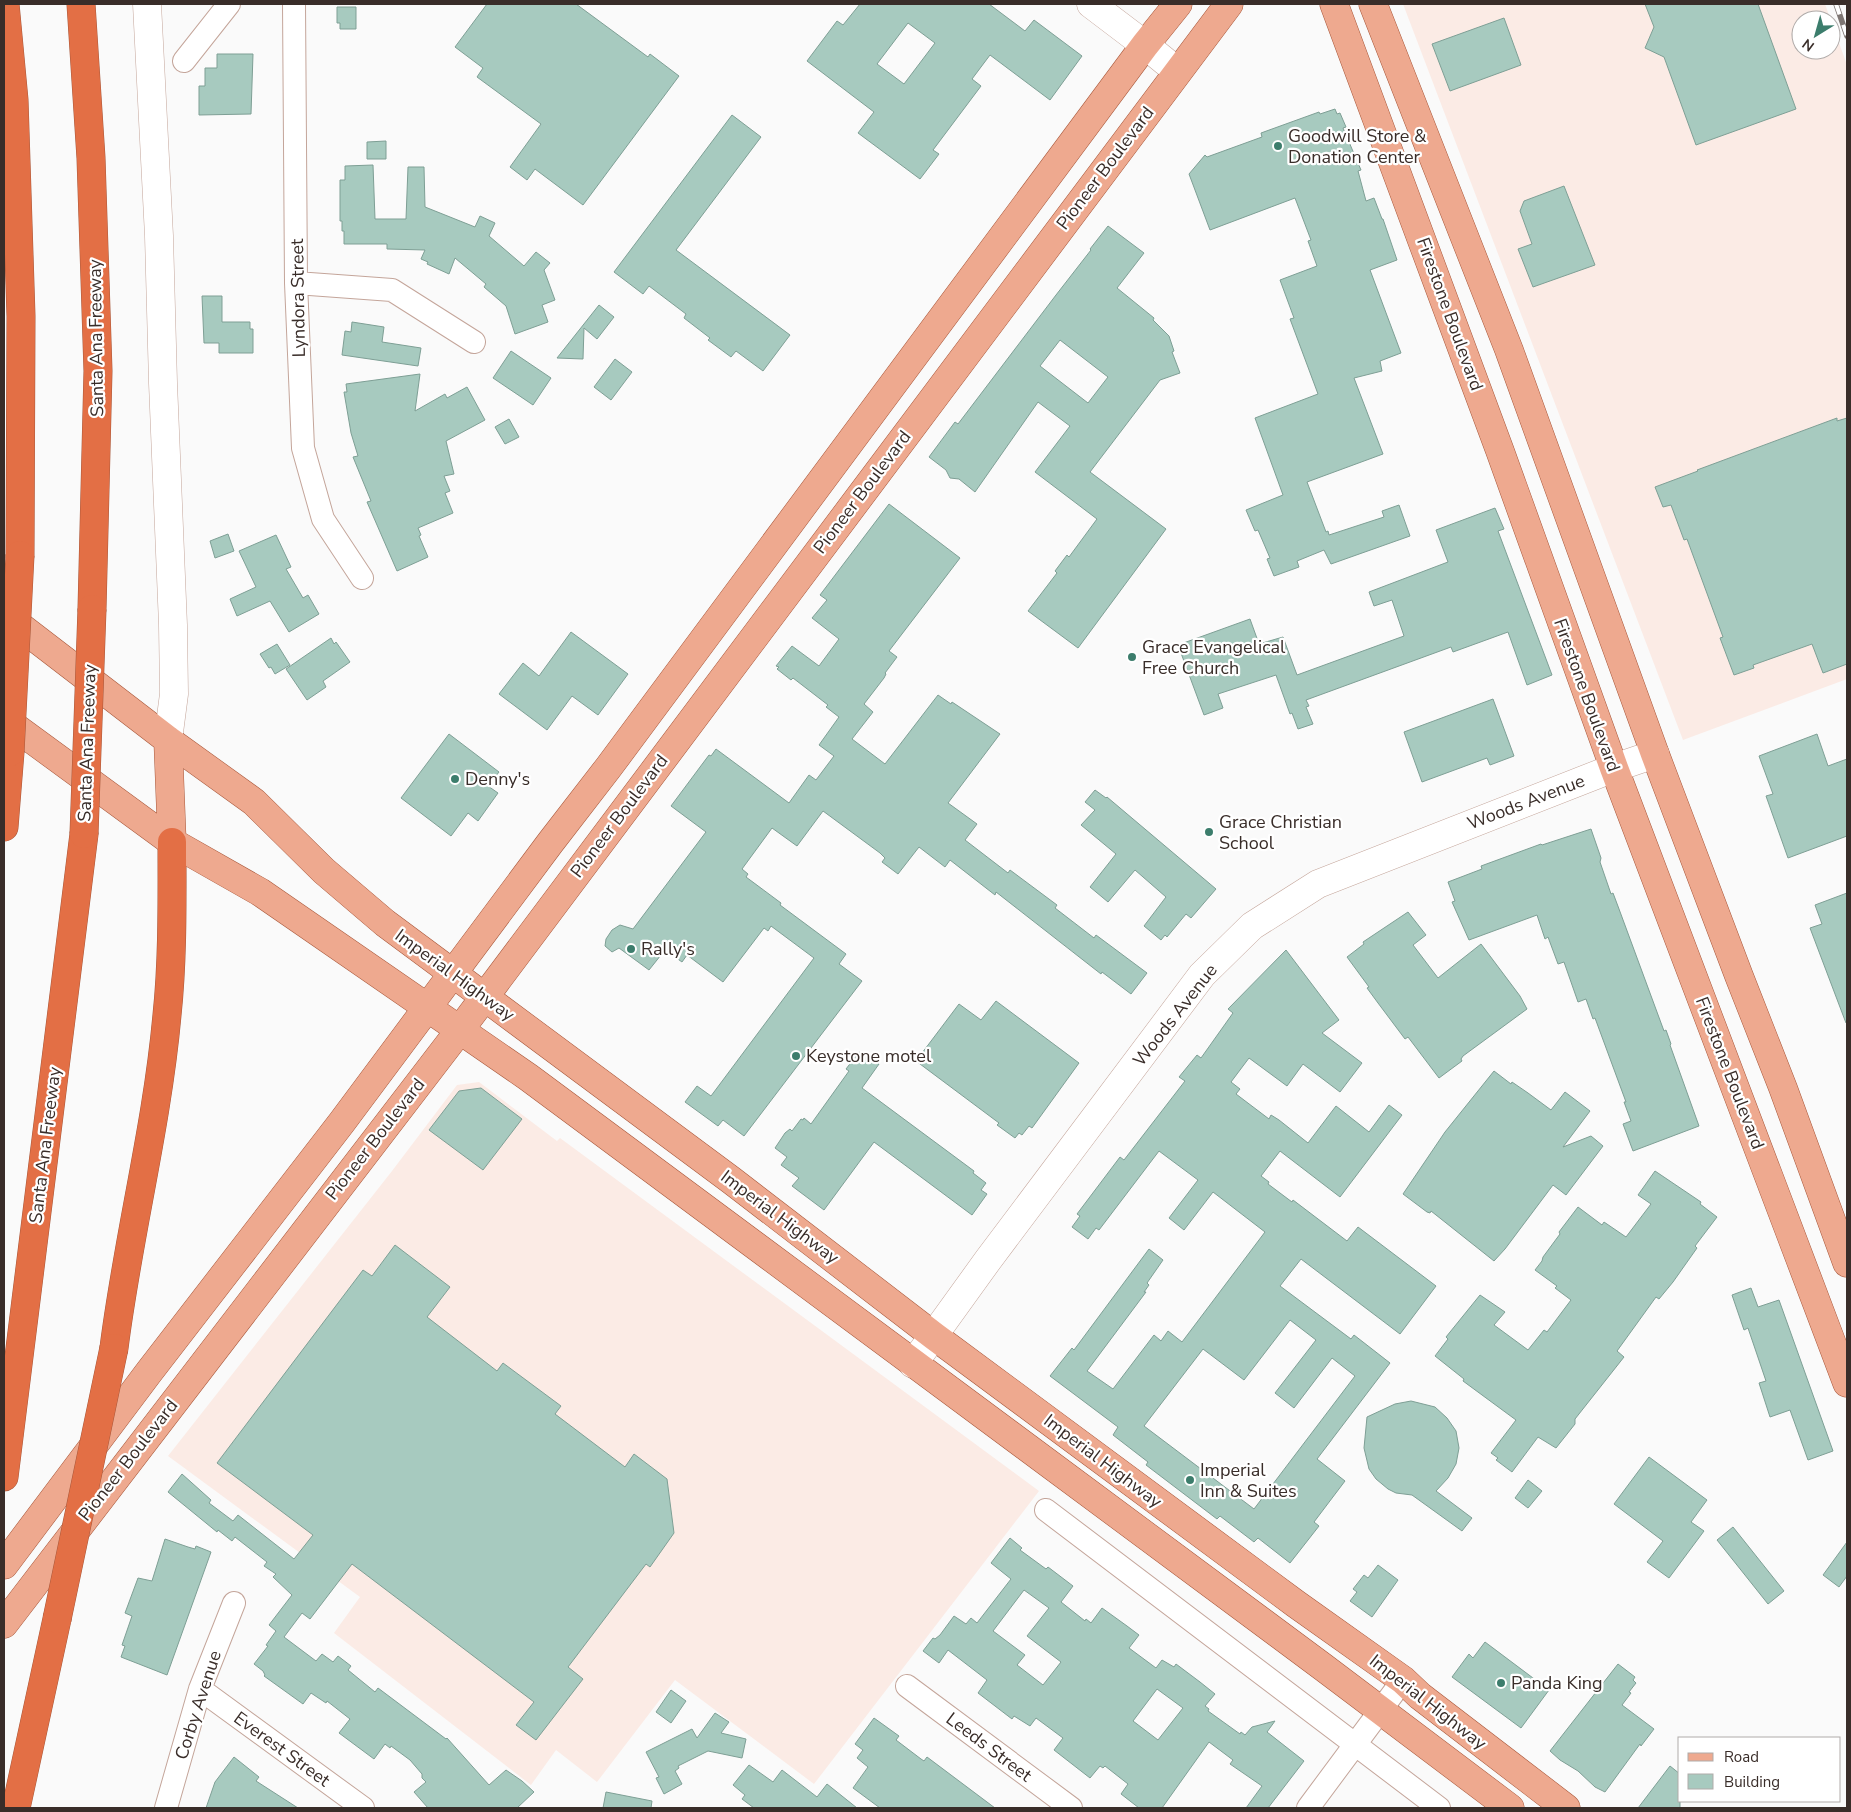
<svg xmlns="http://www.w3.org/2000/svg" width="1851" height="1812" viewBox="0 0 1851 1812" font-family="'Nunito Sans',sans-serif">
<rect width="100%" height="100%" fill="#fafafa"/>
<path fill="#fbebe5" fill-rule="evenodd" d="M1403 4H1825L1847 65V679L1683 740ZM1801 20H1831V50H1801Z
M479 1082 557 1141 560 1138 1039 1491 814 1784 675 1680 597 1782 556 1750 531 1785 334 1633 360 1597 168 1456 392 1171 457 1085Z"/>
<path fill="#a7cabf" stroke="#7e9f95" fill-rule="evenodd" d="M487 4H576L648 57 650 54 679 76 583 205 535 169 527 180 510 167 541 124 477 77 483 68 455 47Z
M860 4H989L1025 31 1034 20 1082 56 1050 100 990 55 972 79 981 86 933 150 939 154 920 179 858 133 874 112 807 61 837 21 843 25ZM908 23 935 43 904 84 877 64Z
M1645 4H1758L1796 109 1696 145 1664 57 1645 48 1654 27Z
M337 7H356V29H340V23H337Z
M1504 18 1521 65 1450 91 1432 44Z
M217 54H253L251 114 199 115V86H205V68H217Z
M1335 109 1337 114 1340 113 1346 127 1343 128 1361 170 1358 171 1366 201 1374 198 1382 219H1383L1397 260 1370 270 1401 353 1380 361 1382 371 1354 378 1383 454 1307 482 1326 532 1328 531 1329 535 1384 517 1382 511 1399 505 1410 536 1331 564 1324 550 1297 561 1299 567 1274 576 1267 559 1270 558 1258 530 1255 531 1246 510 1283 495 1255 418 1318 394 1290 319 1294 318 1280 280 1317 266 1308 241 1311 240 1295 198 1210 230 1189 174 1205 155 1207 157 1262 137 1261 133 1319 112 1320 114Z
M732 115 761 137 676 250 790 335 763 371 736 351 731 357 708 340 710 338 684 318 686 314 649 286 643 294 614 272Z
M386 141V159H367V142Z
M373 165 375 219H406L408 167H424L425 207 475 227 480 216 495 223 489 236 524 266 536 252 550 263 544 270 555 300 542 305 548 322 515 334 506 306 484 287 486 284 455 258 449 274 427 264 428 262 421 259 425 250 387 249V244H344V231H342V221H340V180H345V166Z
M1564 186 1595 265 1533 287 1518 249 1532 244 1520 211 1524 201Z
M1108 226 1144 253 1117 288 1154 318 1153 320 1169 336 1174 351 1172 352 1180 373 1160 380 1090 472 1166 529 1078 648 1028 611 1057 573 1055 571 1067 555 1069 557 1097 519 1035 472 1070 426 1038 402 975 492 959 479 950 478 946 470 929 457 955 422 958 424 1056 295 1091 250 1090 249ZM1060 340 1108 377 1088 403 1040 366Z
M202 296H222V322H250V329H253V353H219V343H204Z
M599 305 614 317 597 339 584 328 583 359 557 358Z
M352 322 384 327 382 342 421 348 418 366 342 355 345 331 351 332Z
M511 351 551 378 533 405 493 378Z
M615 359 632 372 611 400 594 387Z
M420 374 415 411 445 394 447 398 467 387 485 420 446 441 454 474 444 476 450 491 445 493 453 513 418 528 421 535 419 536 428 557 397 571 367 502 371 501 353 457 358 456 351 433 344 392H347L346 384Z
M1837 418V421L1847 418V664L1823 673 1812 644 1753 665 1754 668 1734 675 1720 638 1723 637 1687 539 1684 540 1671 505 1663 507 1655 487 1698 471 1697 470Z
M509 419 519 437 505 444 495 427Z
M889 504 960 558 889 651 897 657 885 673 886 674 884 678 864 704 873 712 852 739 885 764 938 695 951 704 952 702 1000 734 948 803 977 824 965 840 1008 873 1010 870 1057 905 1055 908 1094 938 1096 935 1147 973 1131 994 1102 972 1101 974 996 892 995 895 950 860 945 867 919 847 898 874 882 862 885 858 880 853 823 811 797 846 772 828 742 869 748 874 746 877 781 903 780 905 846 954 839 964 862 981 744 1136 723 1120 718 1126 685 1102 697 1086 711 1096 814 958 771 926 768 931 764 928 723 982 687 955 682 962 665 950 649 970 619 948 612 952 605 946 606 939 612 930 620 925 633 929 706 832 671 806 709 755 711 756 716 749 789 803 809 775 816 780 834 756 819 745 839 717 826 707 828 705 793 678 791 680 777 669 779 667 776 666 792 646 819 666 839 639 812 618 827 600 820 595Z
M1495 508 1504 529 1498 531 1552 675 1527 685 1508 632 1453 652 1451 647 1306 700 1309 706 1306 707 1313 724 1298 729 1292 713 1290 714 1276 675 1218 694 1223 708 1204 715 1178 645 1250 619 1259 644 1283 637 1297 675 1404 636 1392 600 1374 606 1369 592 1448 562 1436 530Z
M228 534 234 551 215 558 210 541Z
M276 535 291 567 286 569 303 598 308 595 319 614 289 632 270 601 237 616 230 599 256 587 239 551Z
M571 632 628 674 598 715 572 696 547 730 499 694 523 663 539 676Z
M331 638 334 644 336 642 350 662 323 681 326 687 307 700 286 669Z
M277 644 290 665 275 674 271 667 269 668 260 654Z
M1493 699 1514 756 1490 765 1487 758 1422 782 1404 732Z
M449 734 499 772 488 786 498 793 478 821 468 813 451 836 401 798Z
M1817 734 1828 766 1847 759V836L1788 858 1766 796 1773 794 1759 756Z
M1095 790 1106 798 1107 797 1216 889 1191 918 1186 914 1167 937 1165 935 1161 940 1144 926 1166 897 1135 870 1108 902 1090 887 1116 854 1081 825 1095 810 1085 802Z
M1591 829 1601 858 1600 862 1611 894 1613 893 1619 909 1664 1031 1666 1030 1671 1044 1670 1045 1699 1126 1633 1151 1623 1124 1631 1121 1624 1102H1626L1595 1018 1593 1019 1586 999 1578 1002 1564 962 1558 964 1548 937 1545 939 1537 915 1469 940 1452 902 1455 901 1448 882 1482 869 1481 866 1541 844 1542 845Z
M1847 893V1023H1846L1810 928 1822 924 1815 905Z
M1408 912 1426 935 1413 945 1438 978 1481 944 1520 996 1527 1009 1463 1056 1461 1059 1462 1061 1439 1078 1408 1037 1405 1039 1378 1003 1367 988 1369 987 1347 957 1364 944 1363 942Z
M1286 950 1339 1020 1322 1033 1362 1063 1340 1092 1303 1064 1287 1086 1249 1058 1231 1082 1240 1089 1236 1094 1269 1119 1271 1115 1279 1120 1308 1143 1336 1106 1369 1132 1389 1105 1402 1115 1340 1197 1280 1151 1261 1176 1269 1182 1268 1184 1292 1202 1293 1200 1347 1241 1358 1227 1436 1286 1400 1334 1301 1259 1280 1286 1351 1339 1354 1335 1390 1363 1317 1459 1345 1481 1314 1522 1319 1526 1290 1563 1258 1538 1254 1542 1220 1516 1217 1519 1146 1465 1148 1462 1113 1435 1118 1427 1050 1376 1072 1348 1074 1350 1149 1249 1163 1260 1147 1283 1149 1285 1144 1292H1146L1087 1371 1113 1389 1154 1335 1161 1341 1168 1331 1182 1342 1265 1232 1213 1192 1184 1230 1169 1218 1198 1180 1159 1151 1099 1230 1096 1228 1088 1239 1072 1227 1080 1216 1077 1214 1120 1157 1124 1160 1185 1081 1179 1077 1197 1055 1201 1058 1233 1013 1228 1009ZM1290 1320 1316 1340 1275 1393 1294 1408 1332 1358 1355 1376 1254 1509 1144 1426 1203 1349 1244 1380Z
M996 1001 1079 1063 1032 1128 1029 1126 1022 1135 1019 1133 1015 1138 997 1125 999 1123 916 1061 959 1004 981 1020Z
M859 1052 862 1054 864 1053 879 1064 862 1088 974 1171 973 1173 986 1183 981 1190 987 1194 972 1215 874 1142 824 1210 792 1186 799 1178 781 1165 787 1157 775 1148 785 1133 790 1129 792 1131 801 1119 803 1120 804 1118 811 1124 849 1071 846 1069Z
M1494 1071 1511 1084 1512 1082 1528 1093 1551 1110 1565 1092 1590 1111 1563 1147 1591 1136 1603 1146 1566 1195 1553 1185 1505 1249 1494 1261 1431 1211 1430 1213 1427 1212 1403 1194 1445 1132Z
M481 1088 522 1119 483 1170 429 1130 459 1091Z
M1655 1171 1701 1202 1700 1204 1717 1217 1695 1246 1697 1248 1673 1282 1659 1299 1656 1297 1617 1351 1624 1357 1575 1419V1424L1556 1448 1538 1437 1512 1472 1496 1460 1498 1458 1491 1453 1516 1420 1463 1381 1464 1379 1435 1356 1448 1339 1446 1337 1480 1295 1505 1312 1494 1325 1528 1350 1544 1330 1547 1332 1571 1300 1555 1288 1557 1286 1535 1270 1542 1261 1543 1257 1560 1234 1559 1232 1578 1207 1602 1225 1604 1222 1626 1237 1651 1204 1638 1195Z
M395 1245 450 1287 427 1317 497 1371 503 1363 561 1406 555 1414 625 1467 634 1454 667 1479 674 1533 650 1567 646 1564 568 1667 583 1679 536 1740 516 1725 534 1702 352 1564 310 1619 302 1613 284 1637 316 1661 322 1654 333 1662 338 1656 351 1666 348 1670 375 1692 378 1688 446 1739 447 1738 489 1785 506 1770 522 1781 534 1792 517 1808H428L414 1792 426 1782 422 1778V1774L410 1760 391 1746 390 1748 385 1744 374 1759 339 1733 350 1719 327 1701 326 1703 311 1693 303 1704 264 1676 265 1675 263 1671 254 1664 268 1646 266 1645 276 1631 269 1625 292 1595 273 1577 276 1574 264 1566 267 1562 235 1537 232 1541 218 1530 217 1532 168 1492 182 1474 211 1500 209 1503 233 1521 238 1515 294 1559 313 1535 217 1463 363 1270 372 1276Z
M1751 1288 1758 1307 1779 1300 1833 1451 1808 1460 1790 1410 1770 1417 1759 1383 1766 1381 1748 1328 1744 1330 1732 1295Z
M1411 1401 1435 1407 1447 1418 1456 1431 1459 1448 1456 1464 1448 1478 1436 1491 1472 1518 1462 1531 1412 1495 1396 1493 1388 1489 1376 1479 1369 1469 1364 1448 1367 1417 1395 1404Z
M1649 1457 1707 1500 1691 1522 1704 1531 1669 1578 1647 1562 1663 1541 1614 1504Z
M1528 1480 1542 1491 1528 1508 1515 1498Z
M1733 1527 1784 1591 1768 1604 1717 1540Z
M1010 1538 1022 1548 1020 1550 1046 1569 1048 1567 1073 1586 1061 1602 1085 1621 1086 1619 1091 1623 1102 1608 1127 1626 1139 1635 1129 1648 1156 1668 1162 1660 1174 1667 1176 1664 1200 1682 1215 1694 1205 1706 1209 1709 1208 1711 1240 1734 1241 1732 1245 1735 1252 1727 1275 1721 1267 1732 1304 1761 1268 1808H1246L1262 1786 1230 1764 1233 1760 1209 1742 1162 1808H1139L1121 1794 1128 1784 1105 1766 1103 1768 1100 1766 1090 1778 1054 1750 1063 1738 1036 1718 1030 1726 1014 1716 1012 1719 978 1693 987 1680 948 1650 939 1663 923 1651 933 1638 935 1639 940 1635 954 1616 966 1624 971 1618 977 1623 1011 1579 991 1563ZM1024 1590 1049 1608 1027 1636 1061 1662 1043 1685 1017 1665 1025 1655 993 1631ZM1157 1689 1183 1708 1158 1740 1133 1721Z
M165 1539 188 1547 195 1549 196 1546 211 1552 167 1675 121 1657 125 1646 122 1645 132 1616 125 1613 138 1578 152 1581Z
M1847 1542V1576L1839 1587 1823 1575Z
M1378 1565 1398 1580 1372 1617 1350 1601 1357 1592 1353 1589 1364 1575 1368 1578Z
M1485 1642 1549 1690 1521 1728 1452 1677 1469 1654 1473 1658Z
M1618 1664 1635 1677 1633 1680 1636 1683 1629 1692 1631 1693 1622 1705 1654 1729 1641 1746 1640 1744 1605 1792 1595 1787 1578 1771 1560 1760 1550 1751Z
M671 1690 686 1701 671 1723 656 1712Z
M715 1713 729 1722 721 1733 746 1739 742 1758 708 1751 678 1766 679 1768 675 1771 682 1784 664 1794 656 1778 659 1777 646 1752 692 1729 697 1738Z
M874 1718 899 1736 896 1740 921 1759 924 1761 927 1757 995 1808H880L853 1788 868 1767 857 1758 863 1750 855 1744Z
M234 1757 259 1777 256 1781 298 1808H206L215 1782Z
M749 1765 773 1782 782 1770 817 1797 827 1784 857 1808H754L742 1799 745 1795 733 1785Z
M1670 1766 1680 1774V1808H1638Z
M606 1792 652 1801 651 1808H603Z"/>
<g fill="none" stroke-linecap="round" stroke-linejoin="round">
<g stroke="#c4a59a" stroke-width="24">
<path id="street" d="M294 4 296 283 303 448 323 519 362 578
M184 61 229 4
M296 283 392 290 474 342
M1046 1510 1439 1808
M907 1686 1071 1808
M200 1689 363 1808
M166 1808 200 1689 234 1603
M1308 1808 1403 1680"/>
</g>
<g stroke="#c4a59a" stroke-width="29">
<path id="secondary" d="M147 4 159 236 163 383 173 625 174 694 168 740
M1091 4 1145 45 1177 71
M913 1364 988 1260 1202 975 1252 926 1318 884 1614 768 1655 754"/>
</g>
<g stroke="#a8583b" stroke-width="29">
<path id="primary" d="M1334 4 1500 451 1614 768 1847 1383
M1373 4 1509 350 1655 754 1739 976 1783 1088 1847 1263
M4 614 168 740 254 802 324 871 385 923 731 1180 934 1336 1296 1604 1403 1680 1420 1696 1566 1808
M4 719 172 842 260 892 528 1077 1323 1667 1510 1808
M168 740 172 842
M4 1565 149 1372 342 1122 550 843 608 768 1145 45 1178 4
M4 1624 459 1031 1229 4"/>
</g>
<g stroke="#a8583b" stroke-width="29">
<path id="highway" d="M5 4 14 100 21 316 20 555
M81 4 91 158 98 371 92 609
M4 827 10 752
M114 1348C128 1236 157 1127 167 1015 173 958 172 899 172 842
M4 1477 84 834
M16 1808 57 1619"/>
</g>
<use href="#street" stroke="#fff" stroke-width="22"/>
<use href="#secondary" stroke="#fff" stroke-width="28"/>
<use href="#primary" stroke="#eea98f" stroke-width="28"/>
<use href="#highway" stroke="#e36f45" stroke-width="28"/>
<g stroke="#7e7673" stroke-width="5.5">
<path id="rail" d="M1836 4 1847 36"/>
</g>
<use href="#rail" stroke="#fff" stroke-width="4" stroke-dasharray="11" stroke-linecap="butt"/>
<g stroke="#a8583b" stroke-width="29" stroke-linecap="butt">
<path id="highway-bridge" d="M10 752 20 555
M84 834 92 609
M57 1619 114 1348"/>
</g>
<use href="#highway-bridge" stroke="#e36f45" stroke-width="28"/>
</g>
<g fill="#3c7d6c" stroke="#fff" stroke-width="2">
<circle cx="1278" cy="146" r="5"/>
<circle cx="1132" cy="657" r="5"/>
<circle cx="455" cy="779" r="5"/>
<circle cx="1209" cy="832" r="5"/>
<circle cx="631" cy="949" r="5"/>
<circle cx="796" cy="1056" r="5"/>
<circle cx="1190" cy="1480" r="5"/>
<circle cx="1501" cy="1683" r="5"/>
</g>
<g text-anchor="middle" dominant-baseline="central" stroke-width="4.5" stroke-linejoin="round" paint-order="stroke">
<g font-size="18" fill="#392d29" stroke="#fff" text-anchor="start">
<text x="1288" y="136">Goodwill Store &amp;<tspan x="1288" dy="21">Donation Center</tspan></text>
<text x="1142" y="647">Grace Evangelical<tspan x="1142" dy="21">Free Church</tspan></text>
<text x="465" y="779">Denny's</text>
<text x="1219" y="822">Grace Christian<tspan x="1219" dy="21">School</tspan></text>
<text x="641" y="949">Rally's</text>
<text x="806" y="1056">Keystone motel</text>
<text x="1200" y="1470">Imperial<tspan x="1200" dy="21">Inn &amp; Suites</tspan></text>
<text x="1511" y="1683">Panda King</text>
</g>
<g font-size="18" fill="#392d29" stroke="#fff">
<text transform="translate(1105 168) rotate(-53)">Pioneer Boulevard</text>
<text transform="translate(298 298) rotate(-91)">Lyndora Street</text>
<text transform="translate(1450 314) rotate(70)">Firestone Boulevard</text>
<text transform="translate(96 338) rotate(-91)">Santa Ana Freeway</text>
<text transform="translate(862 492) rotate(-53)">Pioneer Boulevard</text>
<text transform="translate(1587 695) rotate(70)">Firestone Boulevard</text>
<text transform="translate(87 743) rotate(-88)">Santa Ana Freeway</text>
<text transform="translate(1526 802) rotate(-21)">Woods Avenue</text>
<text transform="translate(619 816) rotate(-53)">Pioneer Boulevard</text>
<text transform="translate(455 975) rotate(36)">Imperial Highway</text>
<text transform="translate(1175 1015) rotate(-52)">Woods Avenue</text>
<text transform="translate(1730 1073) rotate(69)">Firestone Boulevard</text>
<text transform="translate(375 1139) rotate(-52)">Pioneer Boulevard</text>
<text transform="translate(45 1145) rotate(-83)">Santa Ana Freeway</text>
<text transform="translate(780 1217) rotate(37)">Imperial Highway</text>
<text transform="translate(128 1460) rotate(-52)">Pioneer Boulevard</text>
<text transform="translate(1103 1461) rotate(37)">Imperial Highway</text>
<text transform="translate(1428 1702) rotate(38)">Imperial Highway</text>
<text transform="translate(198 1705) rotate(-72)">Corby Avenue</text>
<text transform="translate(989 1747) rotate(37)">Leeds Street</text>
<text transform="translate(282 1749) rotate(36)">Everest Street</text>
</g>
</g>
<rect width="1851" height="1812" fill="none" stroke="#392d29" stroke-width="10"/>
<rect x="1678" y="1737" width="162" height="65" fill="#ffffff" stroke="#b0aba9"/>
<rect x="1688" y="1753" width="25" height="8" fill="#eea98f" stroke="#b0aba9"/>
<text x="1724" y="1762" font-size="15" fill="#392d29">Road</text>
<rect x="1688" y="1774" width="25" height="15" fill="#a7cabf" stroke="#b0aba9"/>
<text x="1724" y="1787" font-size="15" fill="#392d29">Building</text>
<g transform="translate(1816 35) rotate(217)"><circle r="24" fill="#ffffff" stroke="#b0aba9"/>
<path d="M0-4L9 19L0 12L-9 19Z" fill="#3c7d6c"/>
<text y="-8" font-size="14" font-weight="bold" text-anchor="middle" fill="#392d29">N</text>
</g>
</svg>
